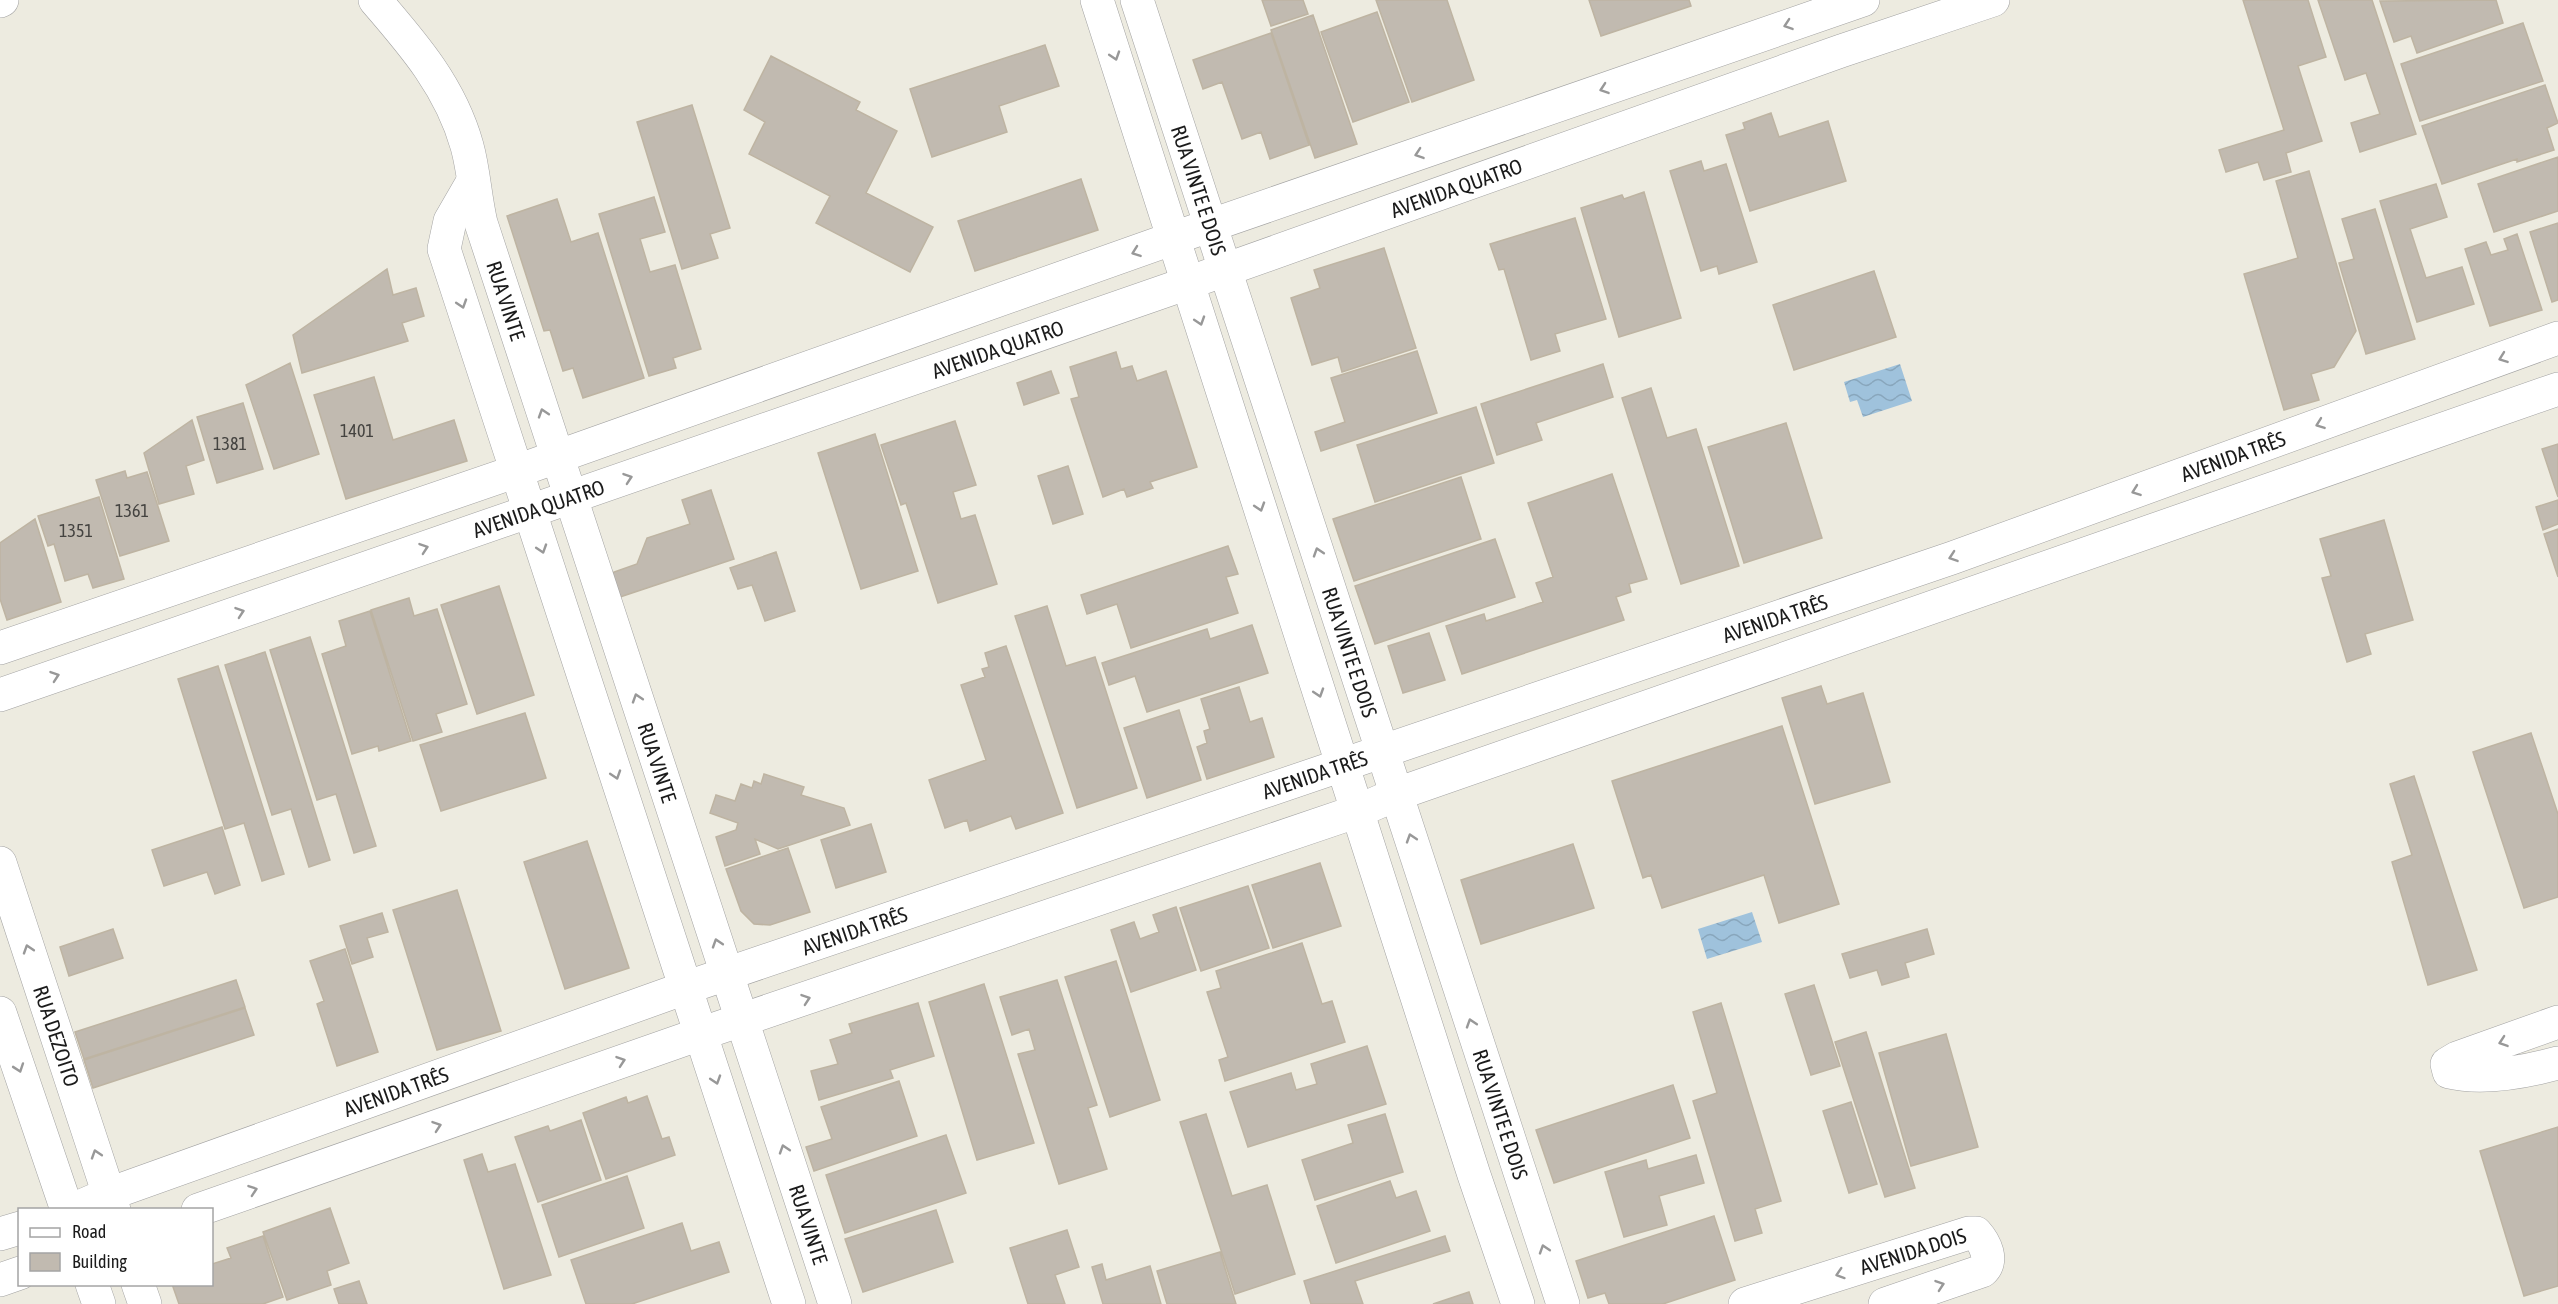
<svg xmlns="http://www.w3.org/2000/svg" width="2558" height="1304" viewBox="0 0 2558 1304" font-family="'Asap Condensed',sans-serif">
<defs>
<pattern id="water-waves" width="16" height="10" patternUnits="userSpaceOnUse" patternTransform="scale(1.5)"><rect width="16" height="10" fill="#9fc2dc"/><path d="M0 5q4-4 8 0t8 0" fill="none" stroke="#88a6bc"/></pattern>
</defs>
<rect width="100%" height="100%" fill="#edebe0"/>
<path fill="url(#water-waves)" d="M1900 364 1912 401 1863 417 1857 400 1850 402 1844 382Z
M1752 912 1762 942 1707 959 1698 929Z"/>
<path fill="#c1bab0" stroke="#beb4a2" stroke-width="1.5" d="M1262 0H1303L1308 14 1271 26Z
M1376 0H1447L1474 80 1412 102Z
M1589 0H1689L1691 6 1601 36Z
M2243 0H2308L2326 57 2298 66 2322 141 2286 153 2291 172 2264 180 2258 162 2226 172 2219 150 2284 130Z
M2318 0H2372L2416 134 2360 152 2351 123 2380 114 2366 73 2345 80Z
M2496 0 2503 23 2417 53 2411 36 2394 42 2380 1Z
M1377 12 1409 102 1353 122 1321 32Z
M1313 15 1357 144 1315 158 1271 30Z
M2523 23 2543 81 2420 121 2401 64Z
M1271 33 1309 145 1270 159 1261 132 1242 139 1222 82 1203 89 1193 60Z
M1045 45 1059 86 999 106 1007 132 932 157 910 89Z
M771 56 860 102 856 110 897 131 866 193 933 227 910 272 816 223 830 196 749 154 765 122 744 110Z
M2545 85 2558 123 2547 128 2554 150 2517 162V159L2442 184 2422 126Z
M692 105 730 228 710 234 718 258 682 269 637 122Z
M1771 113 1779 137 1828 121 1846 181 1750 211 1726 135 1745 129 1743 123Z
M2558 157V211L2494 232 2478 184Z
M1701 161 1704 171 1726 164 1757 262 1719 274 1717 266 1701 271 1670 171Z
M2309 171 2356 331 2334 367 2311 374 2319 400 2284 410 2244 274 2298 258 2276 181Z
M1081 179 1098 230 975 271 958 221Z
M2436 184 2447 217 2410 229 2426 278 2462 267 2474 304 2417 322 2380 201Z
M1644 192 1681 318 1619 337 1581 208 1622 195 1624 199Z
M654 197 665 232 640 239 650 272 675 265 701 349 673 358 676 368 649 376 599 214Z
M557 199 571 242 598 233 644 378 583 398 573 368 563 371 550 330 544 331 507 216Z
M2375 209 2415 339 2366 354 2339 263 2354 259 2342 219Z
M1575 218 1606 319 1555 334 1560 351 1531 360 1504 269 1499 270 1490 244Z
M2558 223V300L2552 302 2530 232Z
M2517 234 2542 310 2490 326 2465 249 2486 242 2491 255 2508 250 2504 239Z
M1384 248 1416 348 1342 372 1338 357 1312 365 1291 298 1320 288 1314 270Z
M387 269 393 295 416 288 424 316 402 323 408 341 302 373 293 335Z
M1874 271 1896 337 1794 370 1773 305Z
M1417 351 1437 413 1321 451 1315 432 1345 422 1331 378Z
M1116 352 1121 369 1132 366 1137 381 1166 371 1197 467 1150 482 1153 488 1127 497 1124 489 1103 497 1071 399 1079 397 1070 367Z
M290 363 319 454 274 469 246 385Z
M1603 364 1613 397 1536 423 1542 440 1497 455 1481 404Z
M1051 371 1059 393 1024 405 1017 383Z
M374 377 393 440 454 420 467 461 346 499 314 395Z
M1651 388 1667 438 1696 429 1739 566 1681 584 1622 398Z
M243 403 263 469 217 483 197 417Z
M1476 407 1494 463 1375 502 1357 445Z
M192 420 204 460 186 466 194 494 159 504 144 453Z
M955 421 976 485 953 492 961 519 975 515 997 584 938 603 906 503 901 505 881 445Z
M1786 423 1822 538 1744 563 1708 447Z
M875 434 918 571 861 589 818 453Z
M2558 444V497L2542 449Z
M1068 466 1083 514 1053 524 1038 476Z
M125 471 127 478 147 472 169 541 120 556 96 480Z
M1612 474 1647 579 1629 584 1631 592 1616 597 1624 620 1462 674 1446 626 1484 614 1486 621 1543 602 1536 583 1553 577 1528 503Z
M1461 477 1481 539 1354 581 1333 519Z
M711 490 734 559 611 600 603 576 637 564 647 538 690 524 682 500Z
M99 497 124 579 93 588 88 574 65 581 54 544 48 546 38 516Z
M2558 500V524L2543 530 2536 507Z
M35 519 61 602 7 620 0 599V543Z
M2384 520 2413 620 2365 634 2371 654 2347 662 2322 578 2331 576 2320 539Z
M2558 529V577L2544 534Z
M1495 539 1515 597 1375 644 1355 586Z
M1228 546 1238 574 1226 577 1238 613 1131 648 1117 604 1087 614 1081 595Z
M776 552 795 611 765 621 752 585 738 589 730 568Z
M499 586 534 695 477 714 441 605Z
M409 598 414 616 437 609 467 704 436 714 442 732 413 741 371 610Z
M1047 606 1066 666 1095 657 1137 788 1077 808 1015 616Z
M370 611 411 741 379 751 378 746 352 754 322 654 346 646 339 621Z
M1252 625 1268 673 1147 712 1135 676 1109 685 1102 663 1207 629 1210 639Z
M1429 633 1445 680 1403 693 1388 646Z
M310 637 376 846 354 853 336 794 317 800 270 650Z
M1006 646 1063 813 1016 829 1011 816 970 831 967 820 945 828 929 780 986 760 961 685 985 677 982 669 989 667 985 653Z
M265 652 330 860 309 867 291 809 272 815 225 665Z
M218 666 284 874 262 881 244 823 225 829 178 679Z
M1821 686 1827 704 1863 693 1890 782 1815 804 1782 698Z
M1239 687 1250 722 1262 718 1274 757 1207 779 1197 747 1207 743 1204 731 1210 729 1201 699Z
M1179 710 1201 780 1147 798 1124 728Z
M525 713 546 778 441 811 420 745Z
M1782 726 1839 904 1779 923 1764 875 1662 908 1651 875 1643 878 1612 781Z
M2531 733 2558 814V897L2524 908 2473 752Z
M764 774 804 787 801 795 844 808 850 825 778 849 755 839 760 854 725 866 716 837 736 830 738 823 710 813 716 795 735 801 741 784 752 788 754 781 761 784Z
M2414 776 2477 970 2428 985 2392 862 2412 855 2390 784Z
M871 824 886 872 836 888 821 840Z
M222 827 240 885 215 894 207 872 164 886 152 850Z
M587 841 629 968 565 989 524 862Z
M1573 844 1594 908 1481 944 1461 880Z
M788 848 810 912 770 925 754 924 741 911 726 869Z
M1320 863 1341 926 1273 948 1252 885Z
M1248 886 1269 948 1201 971 1180 908Z
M457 890 501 1031 437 1050 393 910Z
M1176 907 1196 970 1131 992 1111 930 1134 922 1140 939 1159 932 1153 915Z
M382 913 388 932 367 938 373 957 352 964 340 926Z
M113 929 123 958 69 976 60 947Z
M1927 929 1934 954 1905 963 1909 977 1882 985 1877 970 1850 978 1842 954Z
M1302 943 1322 1004 1332 1001 1345 1042 1225 1081 1219 1060 1228 1057 1207 992 1221 988 1216 971Z
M345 949 378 1052 337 1066 317 1004 324 1001 310 961Z
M1116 961 1160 1100 1110 1117 1065 977Z
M236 980 245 1007 84 1059 75 1032Z
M1057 980 1097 1105 1088 1108 1107 1169 1059 1184 1018 1054 1035 1050 1029 1029 1012 1035 1000 997Z
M984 984 1034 1143 977 1160 929 1002Z
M1814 985 1840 1066 1811 1075 1785 994Z
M918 1003 934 1056 890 1070 893 1078 819 1100 811 1071 838 1064 830 1040 852 1033 849 1024Z
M1721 1003 1781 1201 1755 1209 1762 1233 1735 1241 1693 1101 1717 1093 1693 1012Z
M245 1008 254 1035 93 1088 84 1060Z
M1866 1032 1915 1188 1885 1197 1835 1042Z
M1946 1034 1978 1147 1911 1166 1879 1053Z
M1367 1046 1386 1104 1248 1147 1230 1092 1291 1073 1296 1090 1317 1084 1311 1064Z
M899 1081 917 1136 814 1171 806 1147 832 1139 821 1107Z
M1673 1085 1690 1138 1554 1183 1536 1130Z
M647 1096 662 1139 669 1137 675 1155 606 1179 583 1113 626 1097 628 1103Z
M1851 1102 1877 1184 1849 1193 1823 1111Z
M1206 1114 1232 1196 1267 1185 1295 1274 1235 1294 1180 1122Z
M1385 1114 1403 1172 1315 1200 1302 1160 1353 1143 1348 1125Z
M581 1120 601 1180 538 1202 515 1137 548 1126 550 1131Z
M2558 1127V1286L2524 1296 2480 1151Z
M946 1135 966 1193 845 1233 826 1175Z
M482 1154 488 1172 515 1164 551 1275 504 1289 464 1160Z
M1696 1155 1704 1183 1659 1196 1667 1225 1624 1237 1605 1172 1646 1160 1648 1169Z
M627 1176 644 1228 559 1257 542 1205Z
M1390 1181 1396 1198 1416 1191 1430 1231 1336 1263 1317 1206Z
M330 1208 349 1263 327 1271 331 1285 287 1300 263 1232Z
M936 1210 953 1262 863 1292 845 1239Z
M1714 1216 1735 1280 1663 1304H1609L1605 1293 1588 1298 1576 1261Z
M682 1223 691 1251 719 1242 729 1272 632 1304H586L571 1260Z
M1067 1230 1079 1267 1055 1275 1065 1304H1028L1010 1248Z
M263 1236 283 1297 263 1304H179L172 1284H212V1264L231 1258 227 1248Z
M1445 1236 1450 1251 1355 1281 1363 1304H1311L1304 1281Z
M1220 1252 1236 1304H1167L1157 1271Z
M1102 1264 1106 1280 1150 1266 1161 1304H1103L1092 1267Z
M359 1281 367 1304H339L334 1289Z
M1469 1292 1473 1304H1433Z"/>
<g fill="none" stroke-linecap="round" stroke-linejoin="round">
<g stroke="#a2a2a2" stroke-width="34">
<g id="minor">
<path id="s1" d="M375 0C414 45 451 88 467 146 474 171 475 198 481 223L835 1304"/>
<path d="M1097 0 1474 1175 1518 1304"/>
<path id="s2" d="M1137 0 1563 1304"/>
<path d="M0 1 2 0"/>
<path d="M472 183 450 221 444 249 789 1304"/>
<path d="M0 648 517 471 1174 238 1863 0"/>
<path id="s3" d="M0 695 1188 283 1841 51 1993 0"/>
<path id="s4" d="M0 863 114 1210"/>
<path d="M0 1013 67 1210"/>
<path d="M2558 1022 2457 1058 2447 1064 2449 1072C2483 1080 2525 1072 2558 1063"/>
<path id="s5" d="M72 1210 109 1194 685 988 1952 558 2558 338"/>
<path d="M198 1210 700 1034 1358 811 1397 794 2558 389"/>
<path d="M0 1234 20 1228"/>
<path d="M0 1280 20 1273"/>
<path d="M92 1284 99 1304"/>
<path d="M138 1284 145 1304"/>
<path id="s6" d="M1745 1304 1969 1233H1976C1985 1243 1994 1261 1982 1271L1885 1304"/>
</g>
</g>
<use href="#minor" stroke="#fff" stroke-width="33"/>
</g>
<defs><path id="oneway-chevron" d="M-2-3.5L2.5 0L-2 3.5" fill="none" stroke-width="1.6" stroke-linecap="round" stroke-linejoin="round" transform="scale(1.5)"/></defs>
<g stroke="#989898">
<use href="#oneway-chevron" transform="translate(1788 25) rotate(161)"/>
<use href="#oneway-chevron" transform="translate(1115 56) rotate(72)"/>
<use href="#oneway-chevron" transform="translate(1604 89) rotate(161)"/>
<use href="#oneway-chevron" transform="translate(1419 154) rotate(161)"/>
<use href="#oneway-chevron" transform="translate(1136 252) rotate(160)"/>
<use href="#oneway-chevron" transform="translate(462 304) rotate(72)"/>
<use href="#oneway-chevron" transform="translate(1200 321) rotate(72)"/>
<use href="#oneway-chevron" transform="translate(2503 358) rotate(160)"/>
<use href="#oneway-chevron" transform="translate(543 413) rotate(-108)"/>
<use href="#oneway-chevron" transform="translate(2320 424) rotate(160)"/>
<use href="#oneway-chevron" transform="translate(628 478) rotate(-19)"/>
<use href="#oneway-chevron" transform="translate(2136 491) rotate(160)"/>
<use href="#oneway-chevron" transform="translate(1260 507) rotate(72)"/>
<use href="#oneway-chevron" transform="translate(424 548) rotate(-19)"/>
<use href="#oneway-chevron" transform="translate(542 549) rotate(72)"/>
<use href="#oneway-chevron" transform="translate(1318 552) rotate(-108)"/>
<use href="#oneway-chevron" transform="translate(1953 557) rotate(161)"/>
<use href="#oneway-chevron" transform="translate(240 612) rotate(-19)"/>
<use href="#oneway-chevron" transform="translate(55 676) rotate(-19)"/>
<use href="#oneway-chevron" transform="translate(1319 693) rotate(72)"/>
<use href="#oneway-chevron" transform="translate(637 698) rotate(-108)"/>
<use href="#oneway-chevron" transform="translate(616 775) rotate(72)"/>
<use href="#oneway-chevron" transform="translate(1411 838) rotate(-108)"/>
<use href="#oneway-chevron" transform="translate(717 943) rotate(-108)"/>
<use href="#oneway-chevron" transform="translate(28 949) rotate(-108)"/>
<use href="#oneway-chevron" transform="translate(806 999) rotate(-19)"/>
<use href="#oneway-chevron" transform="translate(1471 1023) rotate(-108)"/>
<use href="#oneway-chevron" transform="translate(2503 1042) rotate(161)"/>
<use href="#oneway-chevron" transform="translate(621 1061) rotate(-19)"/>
<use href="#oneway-chevron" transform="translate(19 1068) rotate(71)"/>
<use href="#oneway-chevron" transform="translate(716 1080) rotate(72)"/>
<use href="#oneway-chevron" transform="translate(437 1126) rotate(-19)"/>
<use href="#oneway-chevron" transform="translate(784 1149) rotate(-108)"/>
<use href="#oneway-chevron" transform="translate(96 1154) rotate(-108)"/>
<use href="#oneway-chevron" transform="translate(253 1190) rotate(-19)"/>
<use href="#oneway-chevron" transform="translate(1544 1249) rotate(-108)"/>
<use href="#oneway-chevron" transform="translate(1840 1274) rotate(162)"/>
<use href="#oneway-chevron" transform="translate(1940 1285) rotate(-19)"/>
</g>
<g text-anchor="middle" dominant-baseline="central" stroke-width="5" stroke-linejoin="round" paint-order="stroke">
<g font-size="18" fill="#444340">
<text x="357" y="430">1401</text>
<text x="230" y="443">1381</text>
<text x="132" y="510">1361</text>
<text x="76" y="530">1351</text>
</g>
<g font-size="21" fill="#1b1b1b" stroke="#fff">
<text stroke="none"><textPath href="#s3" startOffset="1542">AVENIDA QUATRO</textPath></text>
<text stroke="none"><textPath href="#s2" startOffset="200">RUA VINTE E DOIS</textPath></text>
<text stroke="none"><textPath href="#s1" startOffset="334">RUA VINTE</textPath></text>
<text stroke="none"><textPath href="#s3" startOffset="1056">AVENIDA QUATRO</textPath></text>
<text stroke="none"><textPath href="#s5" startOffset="2289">AVENIDA TRÊS</textPath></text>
<text stroke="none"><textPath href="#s3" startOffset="570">AVENIDA QUATRO</textPath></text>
<text stroke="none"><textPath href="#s5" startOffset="1803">AVENIDA TRÊS</textPath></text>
<text stroke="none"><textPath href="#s2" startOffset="686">RUA VINTE E DOIS</textPath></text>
<text stroke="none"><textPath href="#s1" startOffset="820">RUA VINTE</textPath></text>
<text stroke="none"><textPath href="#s5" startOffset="1317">AVENIDA TRÊS</textPath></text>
<text stroke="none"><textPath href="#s5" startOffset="831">AVENIDA TRÊS</textPath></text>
<text stroke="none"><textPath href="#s4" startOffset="182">RUA DEZOITO</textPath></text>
<text stroke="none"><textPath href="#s5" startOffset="345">AVENIDA TRÊS</textPath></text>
<text stroke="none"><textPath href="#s2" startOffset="1172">RUA VINTE E DOIS</textPath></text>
<text stroke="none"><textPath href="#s1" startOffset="1306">RUA VINTE</textPath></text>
<text stroke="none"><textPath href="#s6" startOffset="176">AVENIDA DOIS</textPath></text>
</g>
</g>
<rect x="18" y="1208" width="195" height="78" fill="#ffffff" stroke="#a4a4a4" stroke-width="1.5"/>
<rect x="30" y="1228" width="30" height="9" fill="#ffffff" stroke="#a4a4a4" stroke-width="1.5"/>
<text x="72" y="1238" font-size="18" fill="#1b1b1b">Road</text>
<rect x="30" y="1253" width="30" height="18" fill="#c1bab0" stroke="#a4a4a4" stroke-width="1.5"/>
<text x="72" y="1268" font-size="18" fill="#1b1b1b">Building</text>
</svg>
